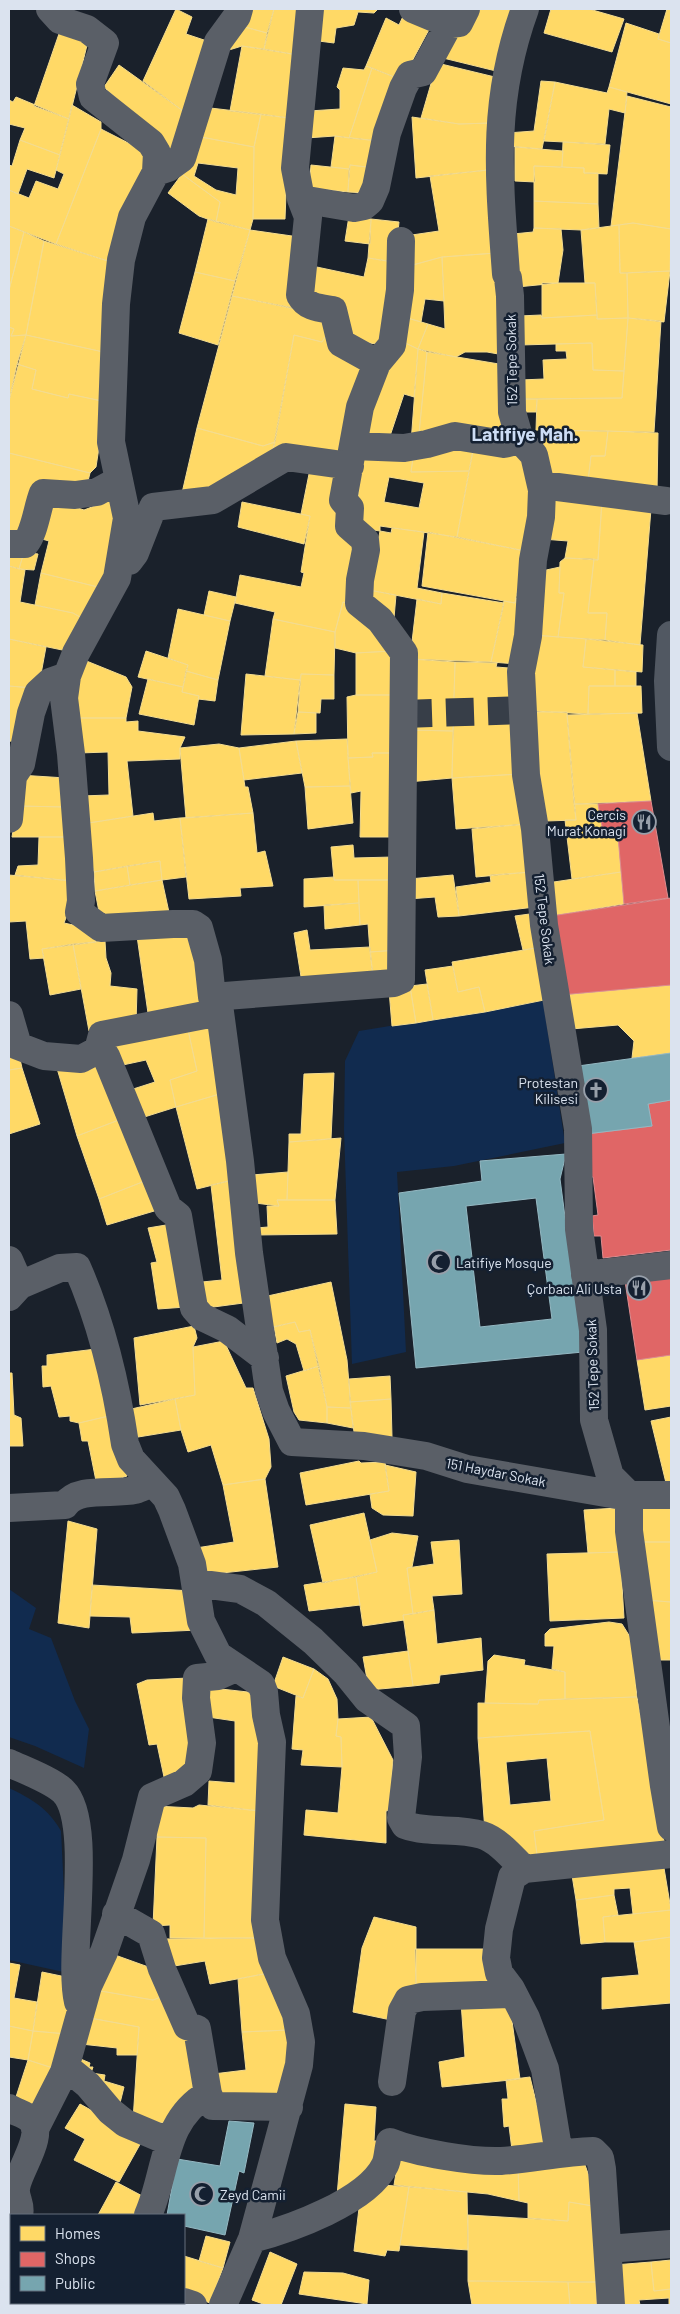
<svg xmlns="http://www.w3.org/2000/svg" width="680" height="2314" viewBox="0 0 680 2314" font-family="Barlow,sans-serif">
<rect width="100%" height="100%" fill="#1a212b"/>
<path fill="#112b4f" d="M543 1001 565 1143 454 1166 397 1172 406 1352 352 1364 344 1130 345 1061 359 1031Z
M9 1589 36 1608 29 1629 51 1638 75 1701 89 1729 84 1768 35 1746 9 1737Z
M9 1788C32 1799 48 1808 61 1831L68 1973 9 1960Z"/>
<path fill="#ffd966" stroke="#f4dc8f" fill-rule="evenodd" d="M176 9 192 17 186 34 210 42 183 111 143 81Z
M250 9H274L267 33 241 26Z
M274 9H307L298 55 264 49Z
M318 9H378L374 13 358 12 354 25 336 28 334 43 311 40Z
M472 9H520L496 71 439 57Z
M551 9H589L624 19 612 52 544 33Z
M667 9H671V43L658 39Z
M405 12 432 24 402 80 366 66 386 18 399 25Z
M626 23 659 34 658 39 671 43V104L609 87Z
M241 26 267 33 264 49 242 46 229 50Z
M61 28 88 41 69 119 34 106Z
M242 46 298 55 289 118 230 111Z
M437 63 499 78 491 123 459 124 421 118Z
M119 65 183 111 171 150 104 87Z
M366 66 372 68 349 138 335 136 306 138 309 111 340 109V90L337 87 343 68 364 70Z
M372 68 402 80 379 141 349 138Z
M541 81 555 82 542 149 508 146 507 133 534 131Z
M555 82 607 93 609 87 627 92 625 113 609 109 605 144 544 141Z
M627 96 671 107V229L633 223 611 226Z
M16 97 69 119 60 155 20 140 25 128 9 124V100L13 102Z
M72 105 101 122V129L56 244 9 226V190L29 198 36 181 58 189 64 174 56 170Z
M202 107 261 114 254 147 201 137Z
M261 114 289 118 285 219H253L254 147Z
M412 117 459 124 491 123 488 170 416 178Z
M101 129 152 155 111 262 56 244Z
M335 136 379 141 375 168 350 165 349 169 331 167Z
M201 137 254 147 253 219 250 230 216 222 220 202 182 174ZM198 163 238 168 236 195 216 190 194 176Z
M20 140 60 155 54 178 27 169 18 194 9 190V165L12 166Z
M563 142 610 145 607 174 584 173V168L562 167Z
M515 147 563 151 562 167 534 166 535 182 515 181Z
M311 165 349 169 348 192 309 188Z
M350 165 375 168 367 193 348 192Z
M534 166 584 168V173H598V204L534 201Z
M488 170 496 253 442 257 409 266 405 236 439 231 430 176Z
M182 174 220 202 216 222 199 216 168 193Z
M534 201 598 204 599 228 581 230 534 228Z
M349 216 371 219 370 244 345 241Z
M208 219 250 230 235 281 195 272Z
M371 219 399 222 395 262 368 258Z
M633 223 671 229 670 271 620 273 619 225Z
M619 225 620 273H627L628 318 597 319 595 283H585L581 230Z
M9 226 24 232 9 290Z
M534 228 561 229 563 250 558 283 517 287 513 234 533 232Z
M250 230 299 237 294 308 232 296Z
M24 232 44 241 26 335 11 336 14 329 9 327V290Z
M44 241 111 262 108 353 26 335Z
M496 253 504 355 487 352H465L456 357 418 349 428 324 445 329 442 257Z
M442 257 444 301 425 299 421 322 404 317 409 266Z
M368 258 399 263 383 342 376 344 345 339 305 297 312 266 364 277Z
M670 271 664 322 628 318 627 273Z
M195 272 235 281 218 345 179 333Z
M542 283H595L597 315 542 318Z
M232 296 329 316 327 334 322 342 294 335 275 442 263 446 197 428Z
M541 315 542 318 597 315V319L628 318 624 371 593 370 592 343 520 345 519 316Z
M404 317 428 324 418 349 399 340Z
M628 318 661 321 654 432 536 430 537 399 622 398Z
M9 327 14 329 11 336 26 335 9 401Z
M327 334 362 364 340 461 273 449 294 335 322 342Z
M26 335 108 353 102 401 69 394 68 398 32 389 36 370 17 364Z
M399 340 418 349 414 397 404 394 390 436 362 435Z
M592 343 593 370 624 371 622 398 519 399 520 380 544 379 543 360 567 359 566 351H556V344Z
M418 349 427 352 418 444 411 443Z
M427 352 505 365 501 434 418 444Z
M17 364 36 370 32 389 68 398 69 394 102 401 103 421 96 467 90 473 9 453V401Z
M519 399H537L536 412H519Z
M197 428 263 446 275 442 273 449 210 494 182 493Z
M543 430 608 431 605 456H591L588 481 544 476Z
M608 431 658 433 657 492 588 481 591 456H605Z
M474 445 528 454 537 493 525 551 457 537Z
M474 445 469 471 411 472 413 458Z
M9 453 90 473 88 481 71 486 22 539 9 536Z
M362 458H413L411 472 469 471 457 537 380 526V531L355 527ZM389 477 424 483 419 508 384 502Z
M310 469 344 474 356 549 350 604 343 602 335 632 273 619 275 612 235 603 240 575 301 587 304 573 301 572 310 516 301 514Z
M552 492 602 501 598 560 565 558 568 541 542 539Z
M47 498 84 510 113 499 115 501 110 571 102 588 41 573 49 541 35 537Z
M602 501 651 509 640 645 605 640 607 613H588L594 559 598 560Z
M242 502 310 516 304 544 238 527Z
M392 528 424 532 417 588 442 593 441 604 369 590 380 531 391 533Z
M428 532 525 551 515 603 422 586Z
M9 548 24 552 19 569 9 566Z
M24 552 38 554 34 570 19 569Z
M565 558 594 559 588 613H607L605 640 558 637 564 593H559L560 562Z
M9 566 25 570 20 602 73 613 87 621 72 652 9 639Z
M560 567 559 593H564L558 637 536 635 537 572Z
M41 573 102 588 87 621 73 613 35 605Z
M369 590 396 595 394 618 365 602Z
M209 591 236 597 230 621 204 615Z
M442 593 504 603 491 662 410 659 417 599 441 604Z
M516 598 525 600 517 664 491 662 504 601 515 603Z
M343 602 350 604 392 651 356 653 335 648V632Z
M178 609 230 621 218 680 186 671 188 665 168 658Z
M273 619 335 632 334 675 301 674 300 680 265 676Z
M533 635 586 639 583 667 615 670V686H589L588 714 534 711Z
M9 639 46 647 41 674 33 688 9 686Z
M586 639 643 645 642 672 583 667Z
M146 651 188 665 183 687 138 677Z
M392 651 395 695H356V653Z
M410 659 455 662 453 731 408 730Z
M84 660 126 677 132 687 126 718H76L74 687Z
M455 662 497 663 496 667 509 668 520 774 452 778Z
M615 670 636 672V686H615Z
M186 671 218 680 215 701 198 699 199 696 182 692Z
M246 674 300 680 294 734 241 735Z
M301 674 334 675V699H321L320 713 298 712Z
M148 679 183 687 182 692 199 696 194 725 139 714Z
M9 686 33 688 19 742 9 741Z
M589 686H641L642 713 588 714Z
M356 695H395V753H372L373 757 348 758 347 697Z
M298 712 316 713V733L294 734Z
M531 712H567L576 820 546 821Z
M637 713 651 801 574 804 567 715Z
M76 718H126V722L138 721V731L185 737 180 748V759L127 761 133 816 82 824 81 796 109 795 108 752 79 753Z
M408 730 453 731 452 778 408 782Z
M347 739 350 786 305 787 296 741Z
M296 741 302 773 244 780 239 748Z
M219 744 239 748 245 787H248L253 813 186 818 180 748Z
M372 753H395L394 837H360L361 791 351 793 348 758 373 757Z
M520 774 527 824 456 829 452 778Z
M19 775 66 778 67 807 17 806Z
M350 786 353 823 308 829 305 787Z
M574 804H598L604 837 618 836 621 872 572 879 565 820H576Z
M17 806 67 807 71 837H12Z
M153 813 154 821 180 818 186 877 162 880 160 861 94 872 82 824Z
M253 813 257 853 265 851 273 886 240 888 241 896 189 899 180 818Z
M527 824 531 872 476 877 472 829Z
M39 837H71L72 881 15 875 18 866 38 865Z
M353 845 354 858 393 857 394 880H334L331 847Z
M160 861 162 880 130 885 127 866Z
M127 866 130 885 95 891 94 872Z
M531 872 535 907 459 916 456 887 491 882 490 875Z
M621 872 624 904 551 916 547 883Z
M9 875 72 881 70 907 64 923 92 929 96 942 42 949 44 958 30 959 26 921 9 922Z
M453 875 459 916 438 917 435 897 408 899 409 879Z
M334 877V880H358L359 903 304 907V879Z
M162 880 170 917 153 920 150 911 101 922 95 891Z
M358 880H394L398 950 370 952 368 924 360 925Z
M359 903 360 925 325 929 324 905Z
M537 913 542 947 523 950 515 916Z
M307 930 310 950 370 947 373 977 302 983 294 933Z
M194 933 207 1009 149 1020 137 936Z
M105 941 106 958 111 973 110 986 137 989 136 1024 89 1031 73 944Z
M73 944 81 989 50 995 42 949Z
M542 947 549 999 485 1012 479 987 458 992 452 962Z
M398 950 400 975 373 977 370 952Z
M453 966 458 992 479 987 485 1012 433 1020 425 970Z
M427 984 433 1020 416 1023 410 986Z
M671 985V1053L632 1058 634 1041 618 1025 571 1029 563 995Z
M410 986 416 1023 392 1026 389 990Z
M214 1020 223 1093 176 1107 170 1080 197 1071 187 1025Z
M187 1025 197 1071 170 1080 176 1107 138 1119 127 1091 155 1082 146 1060 118 1066 111 1044Z
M9 1043 20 1059 22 1068 9 1070Z
M102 1060 124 1118 77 1136 56 1065Z
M22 1068 40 1124 9 1134V1070Z
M334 1073 331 1139 289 1142V1134H301L304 1074Z
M223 1093 237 1179 197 1189 176 1107Z
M124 1118 150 1179 99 1199 77 1136Z
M341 1138 335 1200H287L289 1142Z
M288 1172 287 1200H277L279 1206 255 1203 252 1175Z
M150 1179 161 1209 107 1225 99 1199Z
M237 1179 251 1302 206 1308 202 1282 222 1280 211 1185Z
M277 1200H335L337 1234 256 1235V1228L268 1227 267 1206H279Z
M172 1224 186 1307 158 1309 151 1263 157 1262 148 1228Z
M331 1282 347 1360 351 1408 327 1407 310 1330 299 1332 295 1322 268 1328 263 1297Z
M295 1322 299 1332 310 1330 319 1366 304 1371 296 1344 287 1339 277 1343 274 1327Z
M194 1326 197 1338 193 1347 195 1395 140 1405 134 1338Z
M224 1341 246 1388H253L269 1439 271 1467 265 1479 223 1485 211 1445 188 1452 181 1430 175 1399 195 1395 193 1347Z
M96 1349 113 1415 79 1423 70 1421V1416L59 1417 51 1386 43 1387 42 1366H47V1355Z
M671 1355V1406L645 1410 637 1360Z
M319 1366 327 1407V1423L299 1420 294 1412 286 1376Z
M9 1373H12L14 1415 21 1418 23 1446H9Z
M390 1376 391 1399 350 1402 349 1379Z
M175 1399 181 1430 132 1438 127 1410Z
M391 1399 392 1437 354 1432 350 1402Z
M327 1407 351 1408 353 1428 327 1423Z
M113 1415 127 1476 97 1486 88 1441H82L79 1423Z
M671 1417V1483H666L651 1421Z
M359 1461 361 1463 385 1462 389 1491 306 1505 300 1473Z
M385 1465 416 1472 413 1516 383 1515 372 1508 370 1494 389 1491Z
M265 1479 278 1567 203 1575 196 1548 234 1542 223 1485Z
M671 1503V1542H640L638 1504Z
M618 1508 620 1552 588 1553 584 1510Z
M364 1513 377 1572 323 1583 310 1525Z
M68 1521 97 1529 89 1628 58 1623Z
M392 1533 418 1536 412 1567 407 1568 413 1614 403 1615 404 1620 363 1626 356 1577 377 1572 370 1540Z
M459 1540 462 1594 432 1596 434 1610 413 1614 407 1568 434 1564 431 1542Z
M640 1542H671V1602L645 1600Z
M620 1552 624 1618 550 1621 547 1554Z
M356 1577 360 1605 309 1611 304 1585Z
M92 1585 192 1591 198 1630 132 1633 130 1617 90 1616Z
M645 1600 671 1602V1660H649Z
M434 1610 437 1644 481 1638 483 1670 440 1675 439 1683 413 1686 403 1615Z
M609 1622 622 1624 632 1640 637 1697 565 1699V1672L552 1669 554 1646H545V1634L550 1629Z
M408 1651 413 1686 369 1690 363 1657Z
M494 1655 525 1660 524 1665 565 1672V1699L539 1700 538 1704 485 1703 488 1661Z
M283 1657 314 1669 303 1698 273 1686Z
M314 1669 328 1679 337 1699 338 1719 336 1736 341 1737 342 1767 301 1765 303 1750 292 1749 296 1696 303 1698Z
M188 1678 192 1755 177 1776 164 1777 157 1744 149 1745 137 1684 147 1680Z
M203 1687 257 1693 263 1776 260 1811 208 1805 209 1781 235 1783V1721L201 1716Z
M637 1697 664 1841 538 1863 534 1831 604 1820 590 1731 478 1738V1703L538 1704 539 1700Z
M371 1717 393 1760 390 1810 386 1811V1843L304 1835 306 1810 338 1813 342 1767 341 1737 336 1736 338 1719Z
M590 1731 604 1820 534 1831 538 1863 485 1831 478 1738ZM547 1758 551 1801 510 1805 506 1762Z
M199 1805 260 1811 259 1938H204L206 1838 157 1837 155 1806 193 1808Z
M157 1837 206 1838 204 1938H170V1925L153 1926Z
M663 1862 671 1910 633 1914 630 1888 614 1889V1895L576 1900 571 1869Z
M614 1895 618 1915 603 1917 605 1942 581 1944 576 1900Z
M671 1910V1937L634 1942H605L603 1917Z
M374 1917 416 1927V1991L391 2020 353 2012 362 1948Z
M671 1937V2003L602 2009V1978L639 1975 634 1942Z
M259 1938 269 1973 210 1984 205 1961 168 1967 162 1939Z
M415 1949H492L491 1988 416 1991Z
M115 1955 154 1969 166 1995 153 2000 95 1990Z
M9 1963 20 1965 14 1998 37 2002 33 2031 9 2026Z
M42 1972 66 1977 71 2017 67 2034 33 2031Z
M269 1973 289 2030 242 2032 238 1979Z
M95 1990 153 2000 166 1995 195 2055 194 2084 189 2095 167 2123 133 2121 139 2027 90 2018Z
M509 1999 520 2079 442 2087 439 2062 465 2057 461 2002Z
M90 2018 139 2027 137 2055H117V2048L81 2044Z
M9 2026 33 2031 28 2060 9 2057Z
M289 2030 287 2096 215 2102 213 2074 246 2070 242 2032Z
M33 2031 67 2034 59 2070 28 2060Z
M76 2057 90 2063 89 2067H93L91 2073 105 2075 104 2081 124 2087 118 2111Z
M28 2060 59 2070 38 2114 14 2103Z
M530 2077 547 2146 512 2150 509 2126 504 2127 502 2099H508L506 2080Z
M80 2104 143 2139 119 2182 74 2160 85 2139 65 2128Z
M345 2104 376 2107 374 2141H378L373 2168 337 2196Z
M399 2155 518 2164 519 2201 488 2194 394 2185Z
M583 2159 593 2188V2206L569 2202 568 2221 528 2218V2203L519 2201 518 2164Z
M116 2182 148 2199 141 2215H98Z
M382 2185 409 2187 399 2251 387 2250 385 2256 354 2251 361 2191Z
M409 2187 467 2192 468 2250 400 2245Z
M569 2202 593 2206 596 2282 468 2281V2215L568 2221Z
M206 2236 230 2242 223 2268 199 2261Z
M270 2252 297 2264 281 2305H266L252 2300Z
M184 2256 223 2268 210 2303 184 2293Z
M671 2260V2289L654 2291 651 2262Z
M651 2262 654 2291 671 2289V2305H669V2298L639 2300 640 2305H617L614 2265Z
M304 2272 343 2273 369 2280 367 2304 299 2294Z
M468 2281 568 2282 570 2305H472Z
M568 2282H596L597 2305H570Z"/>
<path fill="#e06666" stroke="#de8c8f" d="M651 801 668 898 624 904 618 836 604 837 598 804Z
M671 898V985L560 995 551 916Z
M671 1100V1250L603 1258 601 1236H594L592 1216 598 1215 593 1177H587L586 1134 652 1126 648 1104Z
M671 1274V1355L637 1360 625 1281Z"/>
<path fill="#76a5af" stroke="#94b8c2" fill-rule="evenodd" d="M671 1053V1100L648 1104 652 1126 586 1134 578 1066Z
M566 1154 560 1179 583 1352 416 1368 399 1193 482 1181 480 1161ZM536 1198 552 1319 480 1327 466 1206Z
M229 2121 254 2123 244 2173 239 2171 225 2235 184 2226V2215H167L177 2159 220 2166Z"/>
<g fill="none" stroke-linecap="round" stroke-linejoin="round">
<path stroke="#373e48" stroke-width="28" stroke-dasharray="28 14" stroke-linecap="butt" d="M404 714 523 710"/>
<path stroke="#5a5f67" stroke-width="28" d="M50 9 60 20 87 29 105 43 90 84 93 97 151 143 157 153 156 172 132 217 121 260 116 304 111 442 127 518 117 578 76 653 67 676 64 698 71 754 79 858 81 901 79 912 101 928 173 924H193L199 928 208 960 212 997 218 1001 220 1012 240 1161 249 1253 269 1391 276 1411 292 1442 364 1446 426 1456 467 1469 617 1495H671
M310 9 295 168 301 199 308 217 300 295C307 308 320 308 333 310L341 343 377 363
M413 9 449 24
M525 9C491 102 499 178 506 274L508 278 510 296 512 412 520 440 534 455 542 490 541 517 533 560 528 636 521 672 526 775 535 829 544 925 578 1129 579 1229 593 1330 594 1420 610 1476 629 1495V1531L664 1786 671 1827
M156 172 168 168 182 158 218 42 237 16 239 9
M301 199 354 208 364 206 370 201 376 187 387 133 403 88 410 75 423 72 449 24 459 23 466 9
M353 446 404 448 427 444 455 436 504 444 520 440
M542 485 666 501
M9 544H25C35 532 37 508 43 493L75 495 97 492 119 480
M129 561 135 553 153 507 213 500 286 457 350 466
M9 819 13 776 21 764 31 713 38 693 50 682 67 676
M212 997 394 983 401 980 404 653 380 620 359 603 360 580 366 550 365 540 349 526 350 508 343 500 360 407 377 363 392 345 400 290 401 241
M9 1015 18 1046 44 1056 81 1059 98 1050 102 1035 220 1012
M98 1050 106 1056 168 1208 178 1216 194 1308 202 1317 227 1329 265 1358
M9 1260 20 1285
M585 1275 671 1265
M9 1297 20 1285 60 1268 77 1267C102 1324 116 1383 125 1444L131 1459 166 1497 172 1510 192 1564 201 1621 218 1655 261 1684 264 1692 266 1715 272 1742 265 1920 272 1958 296 2014 301 2042 299 2065 252 2239 223 2305
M9 1508 65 1505C78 1486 114 1495 135 1490 141 1488 147 1485 153 1483
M195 1583 240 1589 266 1603 313 1641 346 1673 367 1699 406 1726 408 1757 401 1818 405 1825C430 1834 458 1827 482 1835 498 1840 512 1857 524 1869
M9 1763C24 1770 51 1780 63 1791 95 1822 67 1957 78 2002
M116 1914 151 1934 162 1969 187 2026 197 2029 208 2094 213 2106 289 2107
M66 2067 88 2085 110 2111 125 2123 170 2142
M392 2082 402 2011 408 2000 422 1997 513 1994
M9 2108C15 2112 24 2114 30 2119 47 2134 17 2172 16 2189 15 2198 22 2205 19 2215
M35 2129 64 2072 88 1986 104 1952 136 1860 152 1797 184 1783 198 1771 202 1743 196 1698 197 1678 218 1676 236 1668
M559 2154 545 2069 526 2018 511 1989 499 1973 496 1958 499 1929 512 1877 524 1869 671 1854
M148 2215C167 2173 162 2120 208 2094
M9 2238 11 2233
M252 2239C290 2229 367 2202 385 2165 388 2159 388 2149 390 2142 417 2153 472 2162 501 2161 532 2159 562 2152 593 2151L600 2158 602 2169 611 2305
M608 2249 671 2244
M184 2302 193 2305
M98 2305 100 2303"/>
<path stroke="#515862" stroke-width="28" d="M671 635 668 681 671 747"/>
</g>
<defs>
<g id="restaurant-ring" transform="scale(1.25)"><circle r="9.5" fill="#142031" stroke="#979faa" stroke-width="1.5"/><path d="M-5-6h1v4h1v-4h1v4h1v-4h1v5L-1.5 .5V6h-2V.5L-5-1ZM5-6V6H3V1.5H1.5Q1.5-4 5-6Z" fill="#979faa"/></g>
<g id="church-ring" transform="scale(1.25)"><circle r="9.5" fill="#142031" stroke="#979faa" stroke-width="1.5"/><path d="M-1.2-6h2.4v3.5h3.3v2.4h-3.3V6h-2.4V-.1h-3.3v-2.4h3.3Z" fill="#979faa"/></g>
<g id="mosque-ring" transform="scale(1.25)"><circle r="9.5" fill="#142031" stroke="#979faa" stroke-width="1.5"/><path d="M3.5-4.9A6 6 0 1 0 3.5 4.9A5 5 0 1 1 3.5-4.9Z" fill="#979faa"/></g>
</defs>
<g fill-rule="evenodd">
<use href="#restaurant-ring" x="644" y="822"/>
<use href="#church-ring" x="596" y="1090"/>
<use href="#mosque-ring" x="439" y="1262"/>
<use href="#restaurant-ring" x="639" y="1288"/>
<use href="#mosque-ring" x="202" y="2194"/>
</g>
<g text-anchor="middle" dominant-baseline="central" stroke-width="5" stroke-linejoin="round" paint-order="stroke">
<g font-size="14" fill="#dbe3ef" stroke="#142031">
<text transform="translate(511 360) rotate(-91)">152 Tepe Sokak</text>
<text transform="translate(545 919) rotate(83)">152 Tepe Sokak</text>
<text transform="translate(592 1365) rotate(-92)">152 Tepe Sokak</text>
<text transform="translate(496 1472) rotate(11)">151 Haydar Sokak</text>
</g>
<g font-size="14" fill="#dbe3ef" stroke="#142031" text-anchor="end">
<text x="626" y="814">Cercis<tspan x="626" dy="16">Murat Konagi</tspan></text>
<text x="578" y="1082">Protestan<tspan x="578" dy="16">Kilisesi</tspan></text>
<text x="456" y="1262" text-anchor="start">Latifiye Mosque</text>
<text x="622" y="1288">Çorbacı Ali Usta</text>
<text x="220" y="2194" text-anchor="start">Zeyd Camii</text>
</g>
<g font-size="19" font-weight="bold" fill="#cdddf5" stroke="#142031">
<text x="525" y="433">Latifiye Mah.</text>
</g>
</g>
<rect width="680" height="2314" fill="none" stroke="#dbe3ef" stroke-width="20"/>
<rect x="10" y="2214" width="175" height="90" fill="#142031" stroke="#646e7d"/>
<rect x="20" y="2226" width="25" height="15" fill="#ffd966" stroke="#646e7d"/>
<text x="55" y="2239" font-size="15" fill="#dbe3ef">Homes</text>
<rect x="20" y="2252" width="25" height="15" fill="#e06666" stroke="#646e7d"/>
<text x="55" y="2264" font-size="15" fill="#dbe3ef">Shops</text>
<rect x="20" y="2276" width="25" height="15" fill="#76a5af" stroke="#646e7d"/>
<text x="55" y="2289" font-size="15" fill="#dbe3ef">Public</text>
</svg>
